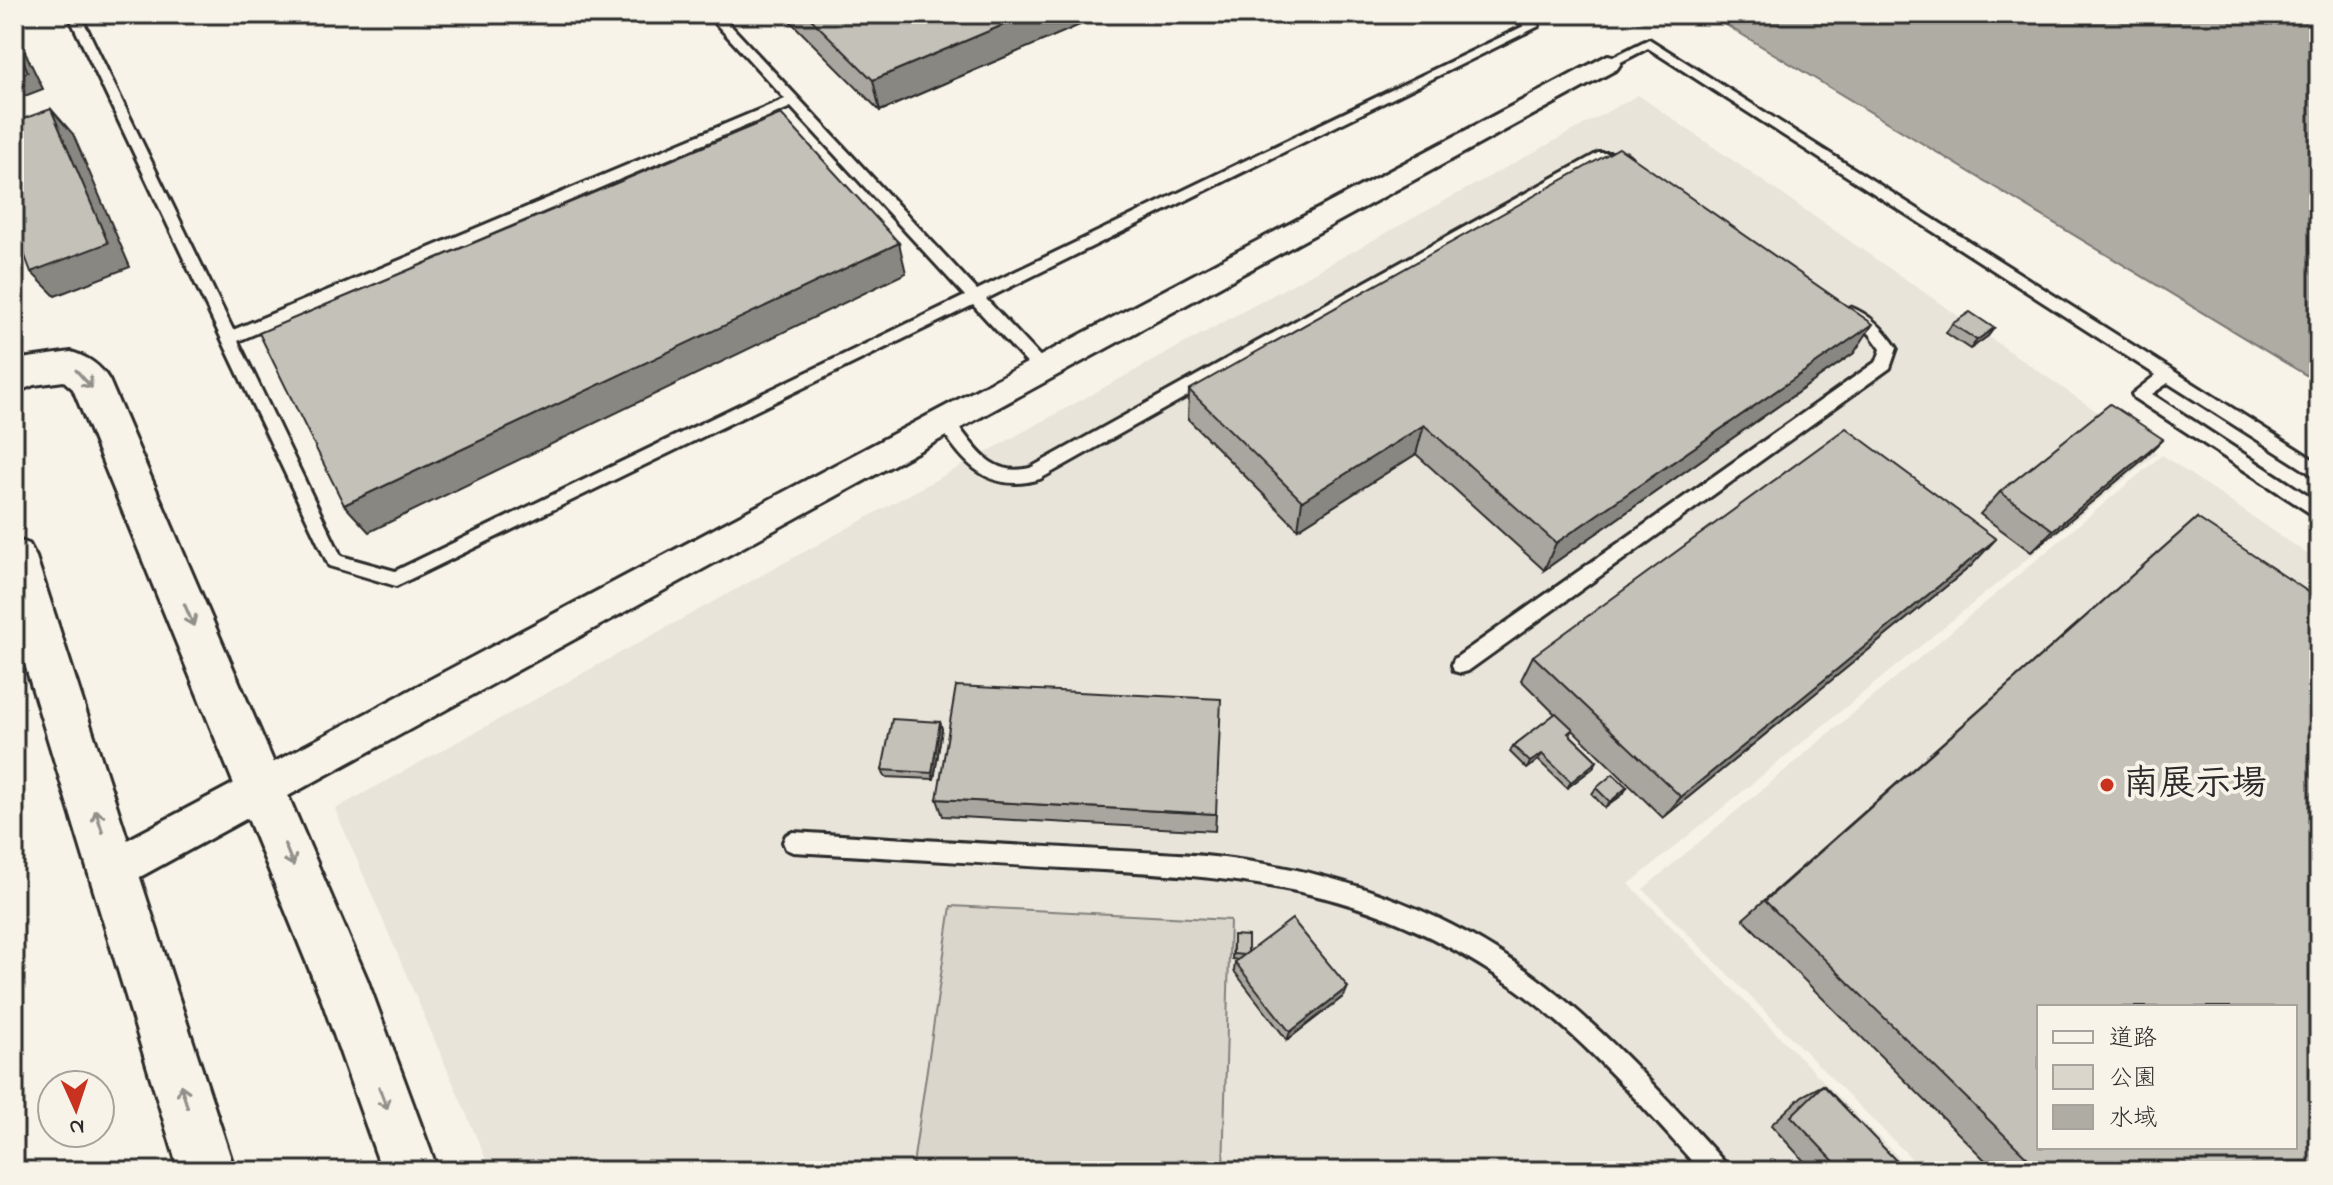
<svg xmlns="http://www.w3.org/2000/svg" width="2333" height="1185" viewBox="0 0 2333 1185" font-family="'Indie Flower','Klee One',sans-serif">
<rect width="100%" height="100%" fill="#f7f3e8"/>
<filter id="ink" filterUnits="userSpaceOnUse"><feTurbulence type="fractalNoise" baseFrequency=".0125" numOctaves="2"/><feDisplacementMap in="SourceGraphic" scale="16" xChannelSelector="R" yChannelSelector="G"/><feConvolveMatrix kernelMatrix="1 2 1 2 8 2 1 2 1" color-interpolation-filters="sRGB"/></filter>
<g filter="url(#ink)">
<path fill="#e8e4da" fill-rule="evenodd" d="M1638 95 2157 453 1629 884 1912 1171H491L335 809Z
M2162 455 2319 562V1171H1924L1643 889ZM2039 1007H2295V1147H2039Z"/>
<path fill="#dad6cc" stroke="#82807c" stroke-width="2" d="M951 906 1230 920 1223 1171H912Z"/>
<path fill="#afaca4" stroke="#7a7874" stroke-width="2" d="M1708 14H2319V383Z"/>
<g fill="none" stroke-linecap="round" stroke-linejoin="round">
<g stroke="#2b2b2b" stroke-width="6">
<path id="lane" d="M68 14H80L233 330 785 99 707 14H720L977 290 1524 26 1509 14H1524L1539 26 986 299 1048 365 1050 369 1048 373H1036L973 305 396 586 329 566ZM791 107 965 296 395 571 341 556 238 341Z
M1649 39 2319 463V479L2168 383 2152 394 2319 503V519L2134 398 2132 394 2156 375 1648 48 1613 66 1608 67 1601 63Z
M1598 153H1625L1632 158 1625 163H1601L1040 479C989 495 961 462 937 421L945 415 951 417C974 444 988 478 1030 468Z
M1850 307C1871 315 1885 330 1897 348L1890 368 1468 671 1461 673 1454 671 1452 665 1454 659 1877 361 1881 349 1870 334 1842 313Z
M793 832C884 838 974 843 1065 848 1125 852 1186 852 1246 861 1347 875 1448 913 1530 973 1604 1027 1664 1096 1725 1163L1729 1171H1701C1642 1106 1584 1037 1512 986 1363 882 1238 877 1064 868 974 863 883 857 793 852L786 849 783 842 786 835Z"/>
</g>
<g stroke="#2b2b2b" stroke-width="6">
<path id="street" d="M1608 55 1617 57 1621 63 1617 69 129 883 114 889 99 883 93 869 99 855Z"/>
</g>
<g stroke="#2b2b2b" stroke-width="6">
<path id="secondary" d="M71 352C88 357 100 365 109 380L367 979 438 1171H382L321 998 73 389 64 381 34 385 14 393V360Z
M14 539 29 544 36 557 235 1171H179L14 628Z"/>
</g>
<use href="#lane" fill="#f7f3e8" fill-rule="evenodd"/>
<use href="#street" fill="#f7f3e8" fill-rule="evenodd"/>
<use href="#secondary" fill="#f7f3e8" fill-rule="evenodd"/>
</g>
<path fill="#a9a69f" stroke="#2b2b2b" stroke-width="2" d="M783 14H1105L880 111Z
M1952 324 1994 328 1988 336 1970 349 1946 333Z
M1854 353 1544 570 1416 454 1298 529 1188 419 1189 390Z
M2140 462 2031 552 1980 514 2000 492Z
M2197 518 2319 1171H1996L1743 919Z
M1971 566 1663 818 1573 730 1570 735 1597 761 1593 768 1567 788 1538 760 1527 769 1510 752 1513 746 1555 714 1521 680 1533 656Z
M940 722 942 729 934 779 885 777 882 770Z
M1627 787 1623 794 1605 808 1592 794 1596 788Z
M937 799 1216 814 1215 831 943 816Z
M1233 940 1248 952 1344 996 1287 1040 1234 971 1235 962 1238 960 1232 959Z
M1823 1085 1906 1171H1813L1771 1125 1802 1096Z"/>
<path fill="#898782" stroke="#2b2b2b" stroke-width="2" d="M1029 14H1105L880 111 873 80Z
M14 29 43 89 14 100Z
M51 109 73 134 130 267 55 296 31 272Z
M899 243 906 273 369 532 344 505Z
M1873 324 1854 353 1544 570 1556 543Z
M1994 328 1988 336 1970 349 1977 340Z
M1424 425 1416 454 1298 529 1302 501Z
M2163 439 2140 462 2031 552 2053 530Z
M1996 539 1971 566 1663 818 1681 797Z
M940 722 942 729 934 779 932 773Z
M1542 754 1538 760 1527 769 1530 762Z
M1597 761 1593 768 1567 788 1571 782Z
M1627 787 1623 794 1605 808 1610 802Z
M1348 987 1344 996 1287 1040 1290 1032Z"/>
<path fill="#c4c1b9" stroke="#2b2b2b" stroke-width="2" fill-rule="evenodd" d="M806 14H1029L873 80Z
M14 40 28 72 14 77Z
M51 109 108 243 31 272 14 227V122Z
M781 114 899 243 344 505 259 333Z
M1619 148 1873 324 1556 543 1424 425 1302 501 1189 390Z
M1970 312 1994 328 1977 340 1952 324Z
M2110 404 2163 439 2053 530 2000 492Z
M1846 428 1996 539 1681 797 1533 656Z
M2197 518 2319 599V1171H2041L1765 901ZM2039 1007H2295V1147H2039Z
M956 686 1221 699 1216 814 937 799Z
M1556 713 1573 729 1568 733 1597 761 1571 782 1542 754 1530 762 1513 746Z
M892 719 940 722 932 773 882 770Z
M1613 774 1627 787 1610 802 1596 788Z
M1292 919 1348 987 1290 1032 1235 962Z
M1233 935 1248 936V952L1244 955 1233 954Z
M1823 1085 1906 1171H1843L1791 1116Z"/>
<defs><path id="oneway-shaft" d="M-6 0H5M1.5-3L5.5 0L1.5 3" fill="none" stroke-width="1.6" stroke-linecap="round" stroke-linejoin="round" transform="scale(2)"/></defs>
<g stroke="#918f8a">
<use href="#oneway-shaft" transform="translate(84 379) rotate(48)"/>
<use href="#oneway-shaft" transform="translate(189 615) rotate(67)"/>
<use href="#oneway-shaft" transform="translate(99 821) rotate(-108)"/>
<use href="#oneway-shaft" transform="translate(289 855) rotate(68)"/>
<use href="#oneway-shaft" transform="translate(184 1096) rotate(-107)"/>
<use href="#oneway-shaft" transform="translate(383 1098) rotate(70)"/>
</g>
</g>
<circle fill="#c8321e" stroke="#f7f3e8" stroke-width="3" cx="2107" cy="785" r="8"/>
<g text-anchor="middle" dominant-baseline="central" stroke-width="8" stroke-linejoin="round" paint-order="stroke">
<g font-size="36" font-weight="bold" fill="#2b2b2b" stroke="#f7f3e8" text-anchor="start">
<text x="2123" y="785">南展示場</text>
</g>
</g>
<rect width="2333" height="1185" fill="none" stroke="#f7f3e8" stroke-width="48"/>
<rect x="24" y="24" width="2285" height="1137" fill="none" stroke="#2b2b2b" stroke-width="3" filter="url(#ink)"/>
<rect x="2037" y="1005" width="260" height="144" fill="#f7f3e8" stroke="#a5a39c" stroke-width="2"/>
<rect x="2053" y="1031" width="40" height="12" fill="#f7f3e8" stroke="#a5a39c" stroke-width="2"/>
<text x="2109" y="1045" font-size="24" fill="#2b2b2b">道路</text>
<rect x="2053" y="1065" width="40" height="24" fill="#dad6cc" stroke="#a5a39c" stroke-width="2"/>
<text x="2109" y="1085" font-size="24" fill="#2b2b2b">公園</text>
<rect x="2053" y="1105" width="40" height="24" fill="#afaca4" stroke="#a5a39c" stroke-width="2"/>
<text x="2109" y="1125" font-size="24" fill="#2b2b2b">水域</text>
<g transform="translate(76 1109) rotate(177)"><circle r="38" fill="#f7f3e8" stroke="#a5a39c" stroke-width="2"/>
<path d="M0-6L14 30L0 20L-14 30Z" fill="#c8321e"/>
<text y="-12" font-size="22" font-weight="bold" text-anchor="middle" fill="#2b2b2b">N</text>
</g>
</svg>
